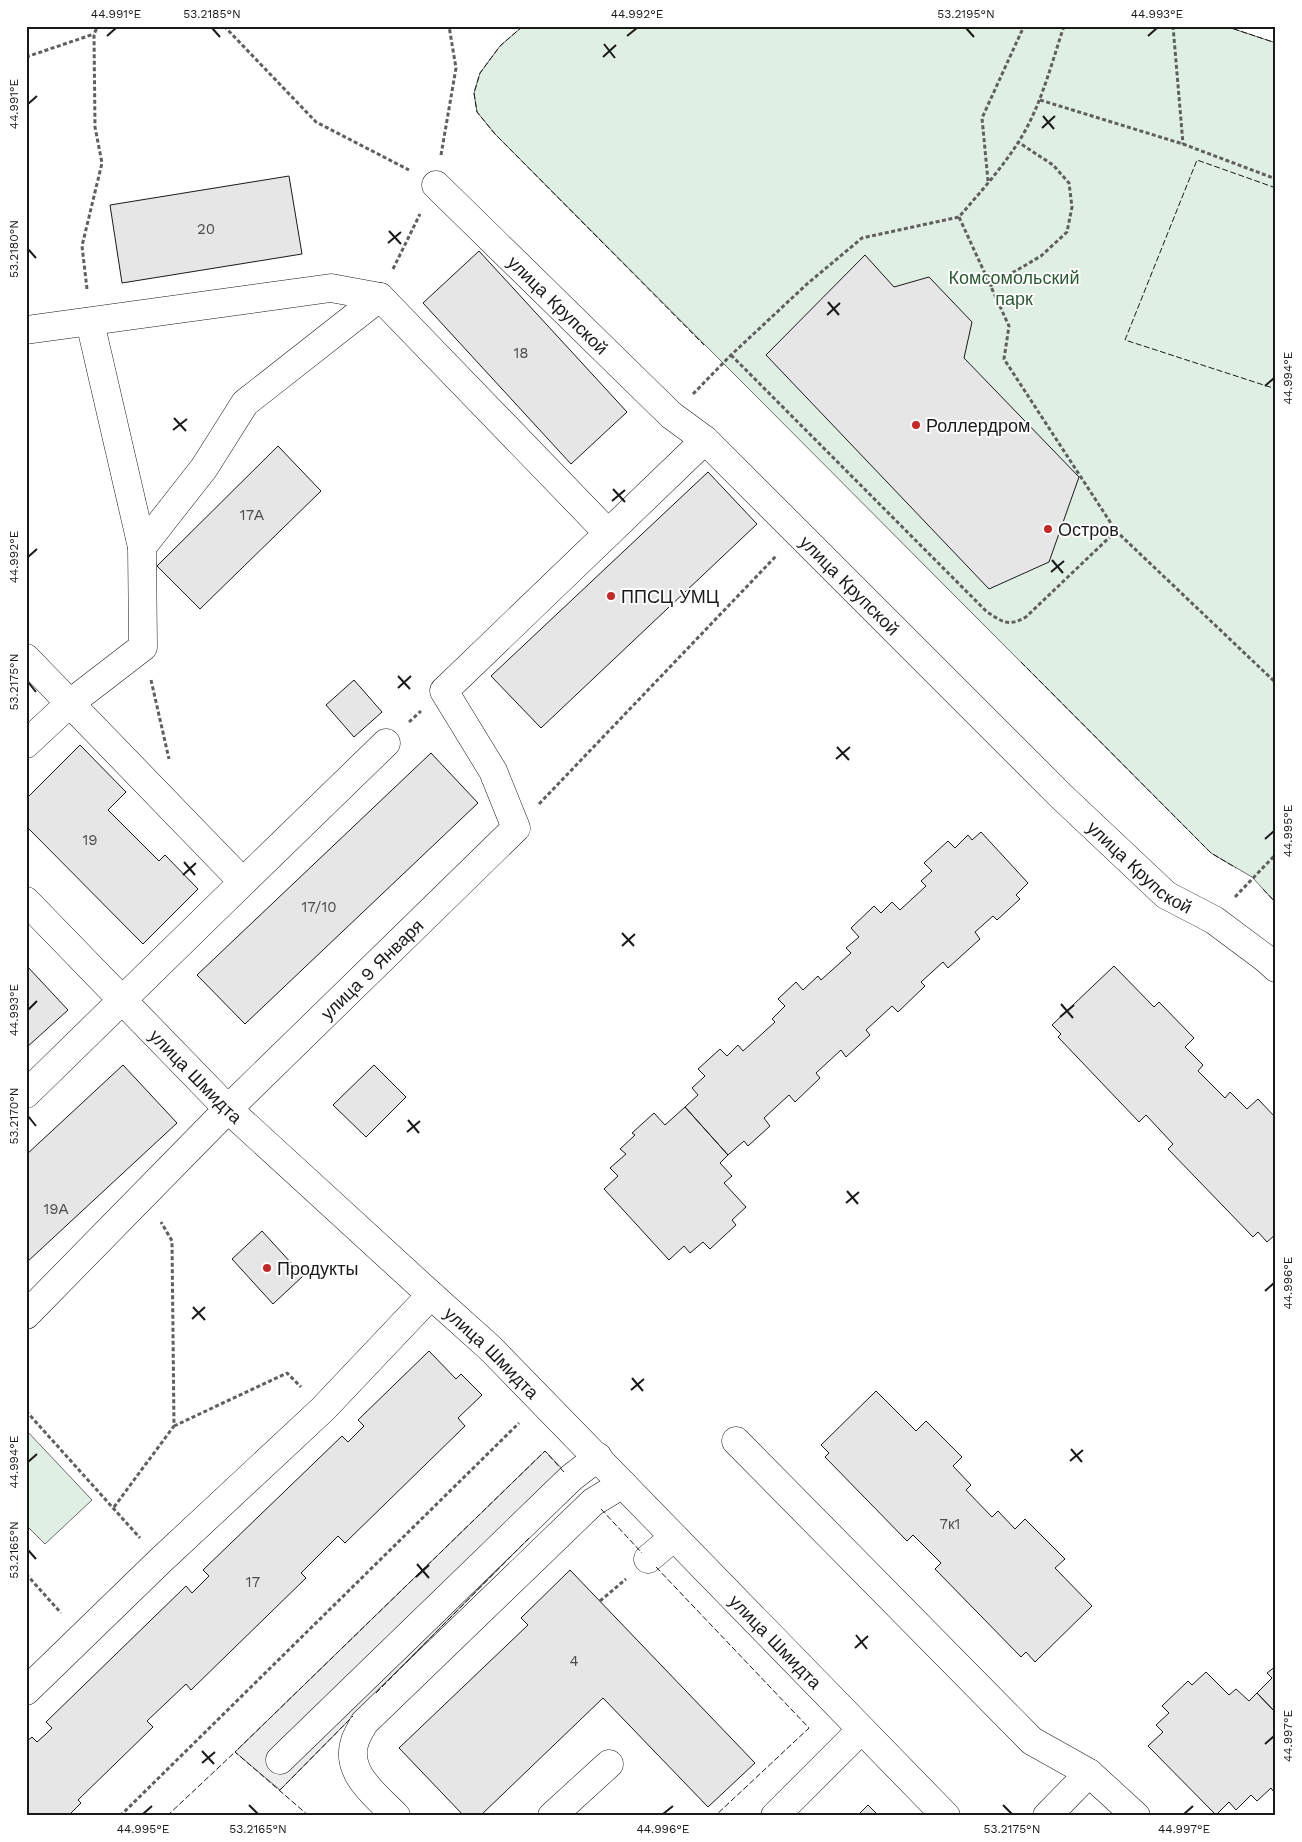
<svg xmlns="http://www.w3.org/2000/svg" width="1302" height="1842" viewBox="0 0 1302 1842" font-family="'Work Sans',sans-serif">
<rect width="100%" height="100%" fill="#fff"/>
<path fill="#e0efe3" stroke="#6a6a6a" d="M523 26H1225L1276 43V903L1252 877 1211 853 495 134 477 112 474 93 480 73 500 46Z
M26 1430 92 1500 45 1544 26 1525Z"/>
<path fill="#ededed" stroke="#6a6a6a" d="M545 1451 571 1478 580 1486 280 1790 235 1752Z"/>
<path fill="#e6e6e6" stroke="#1a1a1a" d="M289 176 302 254 122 283 110 205Z
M26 239H28L27 300H26Z
M479 251 627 412 571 464 423 303Z
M865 255 894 287 929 277 972 322 964 358 1079 477 1049 562 989 589 766 355Z
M278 446 321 491 200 609 157 566Z
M708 472 757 524 541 728 491 676Z
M354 680 382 712 354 737 326 705Z
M80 745 126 792 108 810 159 861 165 855 198 889 143 944 26 826V799Z
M431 753 478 803 245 1024 197 975Z
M981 832 1028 883 1016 895 1020 899 997 920 993 916 975 932 980 939 948 968 943 962 921 982 925 986 898 1012 892 1006 866 1030 870 1035 846 1057 841 1050 816 1073 820 1078 795 1102 789 1095 764 1118 770 1126 748 1146 744 1141 728 1155 685 1107 698 1095 692 1088 705 1076 698 1069 720 1049 727 1056 738 1045 743 1051 775 1022 772 1019 785 1006 778 999 796 982 803 990 818 976 821 980 851 953 846 948 859 937 851 928 874 906 881 913 892 902 900 910 926 886 921 881 932 871 924 863 948 841 955 848 968 835 972 840Z
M26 965 68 1010 26 1048Z
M1114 966 1154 1007 1159 1002 1194 1038 1185 1047 1203 1065 1198 1071 1225 1098 1230 1092 1247 1109 1258 1099 1276 1118V1234L1267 1242 1258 1232 1253 1237 1168 1149 1173 1144 1146 1115 1139 1122 1058 1037 1061 1034 1052 1025Z
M123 1065 177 1123 26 1263V1155Z
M374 1065 406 1097 366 1137 333 1105Z
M685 1107 728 1155 720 1163 732 1176 724 1183 746 1207 732 1220 736 1225 710 1249 703 1242 690 1253 684 1246 669 1260 604 1189 618 1176 610 1168 626 1154 620 1149 635 1135 632 1133 654 1113 665 1125Z
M262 1231 303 1276 273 1304 232 1259Z
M429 1351 456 1379 461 1374 482 1395 458 1418 465 1426 345 1543 338 1536 301 1573 306 1578 191 1690 186 1684 147 1721 153 1727 78 1800 81 1803 68 1816H26V1742L32 1737 37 1742 46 1734 52 1728 46 1722 186 1586 192 1593 209 1576 203 1570 342 1436 348 1442 364 1426 358 1420Z
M876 1391 916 1431 926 1421 962 1457 953 1466 971 1485 966 1490 992 1517 998 1511 1015 1529 1025 1519 1065 1559 1055 1568 1092 1606 1035 1662 1026 1652 1021 1657 935 1569 941 1563 913 1535 907 1541 825 1457 829 1453 821 1445Z
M570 1570 755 1763 708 1807 603 1698 480 1816H464L399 1748 528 1625 521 1618Z
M1276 1666V1713L1257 1693 1272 1678 1267 1673Z
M1206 1672 1229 1695 1236 1689 1249 1701 1257 1693 1276 1713V1788L1273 1791 1271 1788 1257 1801 1251 1795 1236 1810 1229 1802 1216 1815 1148 1746 1163 1732 1156 1725 1169 1713 1162 1706 1188 1681 1192 1685Z
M868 1805 879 1816H857Z"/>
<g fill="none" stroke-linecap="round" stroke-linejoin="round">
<g stroke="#1a1a1a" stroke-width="29">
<g id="minor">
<path id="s1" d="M436 185 671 415 705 440 1061 796 1166 895 1214 920 1265 958 1276 968"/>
<path d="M26 330 331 288 380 297 608 533"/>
<path d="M142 547 204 468 245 403 380 297"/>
<path d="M26 658 243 882 26 1094"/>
<path d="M26 744 69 704 143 647 142 547 90 322"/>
<path d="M243 882 386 743"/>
<path id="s2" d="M26 901 228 1109 431 1295 490 1348 946 1816"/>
<path id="s3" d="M26 1315 228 1109 516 828 493 771 444 691 705 440"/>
<path d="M736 1441 1032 1741 1089 1773"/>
<path d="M648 1559 674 1537"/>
<path d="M26 1691 160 1561 323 1409 431 1295"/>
<path d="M280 1760 571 1478 598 1457"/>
<path d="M396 1816C377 1796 344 1773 355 1741 357 1735 361 1729 364 1723L593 1502 623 1484"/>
<path d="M552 1816 609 1764"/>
<path d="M775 1816 861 1730"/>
<path d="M1047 1816 1089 1773 1136 1816"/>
</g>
</g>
<path stroke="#5f5f5f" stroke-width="3" stroke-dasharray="4 2.5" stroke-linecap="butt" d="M224 26 316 122 409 170
M1064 26C1052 62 1043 98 1025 131 1007 163 982 190 959 217L1009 326 1004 359 1116 531 1276 683
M1173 26 1183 144
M26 57 94 34
M1040 100 1183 144 1276 179
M441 155 456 68 449 26
M988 181 982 118 1024 26
M393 269 420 214
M990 286 1041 256 1067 232 1072 207 1069 183 1053 165 1018 142
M87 289 82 246 102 163 95 127 94 34 98 26
M731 355 987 612C1003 622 1008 627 1026 617L1116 531
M693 394 731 355 807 284 862 238 959 217
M151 680 169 759
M409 722 421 711
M539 804 777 555
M1235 897 1276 854
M26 1411 140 1538
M174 1426 287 1373 301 1387
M114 1507 174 1426 172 1241 161 1222
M26 1574 61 1613
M600 1601 626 1579
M120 1816 519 1423"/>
<use href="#minor" stroke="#fff" stroke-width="28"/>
<path stroke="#1a1a1a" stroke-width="1" stroke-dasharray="6 2.5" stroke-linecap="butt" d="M523 26 500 46 480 73 474 93 477 112 495 134 704 345
M1225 26 1276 43
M1276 188 1197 160 1125 340 1276 389
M1021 662 1211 853 1236 868
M1263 889 1276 903
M601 1509 642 1553
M656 1567 809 1728 715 1816
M376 1693 529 1538
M280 1790 353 1716
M167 1816 235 1752
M309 1816 235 1752 545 1451 564 1472"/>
</g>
<path fill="none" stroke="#1a1a1a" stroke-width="2" d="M212 28 220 37M966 28 974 37M107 36 116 28M627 36 637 28M1148 36 1157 28M604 44 615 58M603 57 616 45M28 104 37 96M1043 116 1054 129M1042 128 1055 116M389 231 401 244M388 243 401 232M28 249 36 258M828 302 839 315M827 315 840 303M1265 386 1274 378M174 418 186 431M173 430 187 419M613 489 625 502M612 501 625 490M28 557 37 549M1052 560 1063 573M1051 572 1064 561M398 676 410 689M28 682 36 692M398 688 411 676M837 747 849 760M836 759 850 747M1265 839 1274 831M184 862 195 875M183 875 196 863M622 933 634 946M622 946 635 934M1061 1004 1073 1018M28 1010 37 1001M1060 1017 1074 1005M28 1116 36 1126M408 1120 419 1133M407 1132 420 1121M847 1191 858 1204M846 1203 859 1192M1265 1291 1274 1283M193 1307 205 1320M192 1319 205 1307M632 1378 643 1391M631 1390 644 1379M1071 1449 1082 1462M1070 1461 1083 1450M28 1462 37 1454M28 1550 36 1559M417 1564 429 1578M416 1577 429 1565M856 1635 867 1649M855 1648 868 1636M1265 1744 1274 1736M202 1751 214 1764M202 1763 215 1752M249 1805 258 1814M1003 1805 1012 1814M143 1814 152 1806M663 1814 673 1806M1184 1814 1193 1806"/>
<g fill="#c62828" stroke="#fff" stroke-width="2">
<circle cx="916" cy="425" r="5"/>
<circle cx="1048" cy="529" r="5"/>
<circle cx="611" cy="596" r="5"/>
<circle cx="267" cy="1268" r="5"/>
</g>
<g text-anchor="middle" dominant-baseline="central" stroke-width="4" stroke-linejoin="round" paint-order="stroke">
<g font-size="15" fill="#4d4d4d">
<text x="206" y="229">20</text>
<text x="521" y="353">18</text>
<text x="252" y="515">17А</text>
<text x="90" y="840">19</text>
<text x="319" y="907">17/10</text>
<text x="56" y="1209">19А</text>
<text x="950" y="1524">7к1</text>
<text x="253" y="1582">17</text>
<text x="574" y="1661">4</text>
</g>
<g font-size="18" fill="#2b5a34" stroke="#fff">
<text x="1014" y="277">Комсомольский<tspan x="1014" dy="21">парк</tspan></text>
</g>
<g font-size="18" fill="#1a1a1a" stroke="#fff">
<text stroke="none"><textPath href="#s1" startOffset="171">улица Крупской</textPath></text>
<text stroke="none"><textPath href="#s1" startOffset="576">улица Крупской</textPath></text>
<text stroke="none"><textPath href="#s1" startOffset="981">улица Крупской</textPath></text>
<text stroke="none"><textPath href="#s3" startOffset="489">улица 9 Января</textPath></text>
<text stroke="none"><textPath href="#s2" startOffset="244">улица Шмидта</textPath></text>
<text stroke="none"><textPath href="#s2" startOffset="649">улица Шмидта</textPath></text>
<text stroke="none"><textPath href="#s2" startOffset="1054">улица Шмидта</textPath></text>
</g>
<g font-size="18" fill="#1a1a1a" stroke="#fff" text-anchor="start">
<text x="926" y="425">Роллердром</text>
<text x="1058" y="529">Остров</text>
<text x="621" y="596">ППСЦ УМЦ</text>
<text x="277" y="1268">Продукты</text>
</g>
</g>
<rect width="1302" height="1842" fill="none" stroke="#ffffff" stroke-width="55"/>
<rect x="28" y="28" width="1246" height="1786" fill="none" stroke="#1a1a1a" stroke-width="2"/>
<g font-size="12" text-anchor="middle" fill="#1a1a1a">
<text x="116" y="18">44.991°E</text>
<text x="212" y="18">53.2185°N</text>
<text x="637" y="18">44.992°E</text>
<text x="966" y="18">53.2195°N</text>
<text x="1157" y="18">44.993°E</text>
<text transform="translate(14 104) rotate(-90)" y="4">44.991°E</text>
<text transform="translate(14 249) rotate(-90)" y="4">53.2180°N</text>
<text transform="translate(1288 378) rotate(-90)" y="4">44.994°E</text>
<text transform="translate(14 557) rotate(-90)" y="4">44.992°E</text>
<text transform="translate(14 682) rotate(-90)" y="4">53.2175°N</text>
<text transform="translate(1288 831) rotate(-90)" y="4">44.995°E</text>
<text transform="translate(14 1010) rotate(-90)" y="4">44.993°E</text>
<text transform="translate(14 1116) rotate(-90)" y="4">53.2170°N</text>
<text transform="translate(1288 1283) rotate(-90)" y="4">44.996°E</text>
<text transform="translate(14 1462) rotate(-90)" y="4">44.994°E</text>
<text transform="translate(14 1550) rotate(-90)" y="4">53.2165°N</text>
<text transform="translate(1288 1736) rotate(-90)" y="4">44.997°E</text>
<text x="143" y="1833">44.995°E</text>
<text x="258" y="1833">53.2165°N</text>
<text x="663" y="1833">44.996°E</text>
<text x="1012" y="1833">53.2175°N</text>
<text x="1184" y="1833">44.997°E</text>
</g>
</svg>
